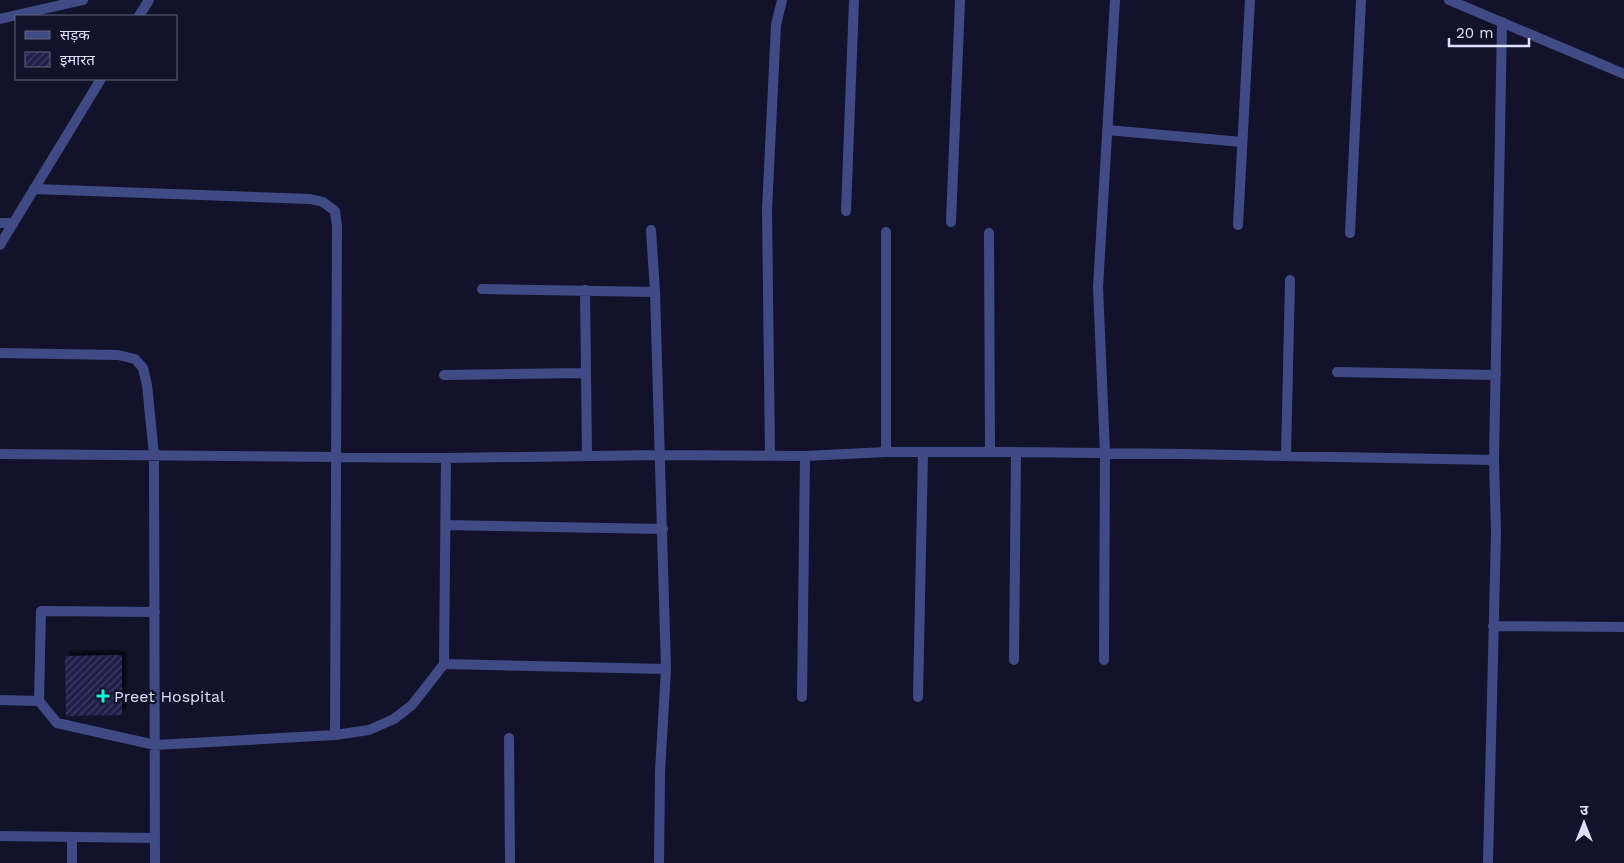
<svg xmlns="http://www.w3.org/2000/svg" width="1624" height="863" viewBox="0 0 1624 863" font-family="'Work Sans','Noto Sans Devanagari',sans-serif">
<defs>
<pattern id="building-hatch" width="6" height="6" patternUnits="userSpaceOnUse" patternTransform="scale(1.25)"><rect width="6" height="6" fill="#201f4a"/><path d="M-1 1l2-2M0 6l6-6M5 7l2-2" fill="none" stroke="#403f65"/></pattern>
<filter id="shadow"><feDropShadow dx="4.5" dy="-4.5" stdDeviation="1" flood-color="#0009"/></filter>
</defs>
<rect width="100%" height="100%" fill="#12132a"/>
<path fill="url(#building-hatch)" filter="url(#shadow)" d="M122 655V715L66 716 65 656Z"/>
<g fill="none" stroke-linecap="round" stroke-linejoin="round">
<path stroke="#404b86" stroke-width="10" d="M0 19 83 0
M1107 130 1242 142
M34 189 310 199 323 202 335 211 337 226 335 735
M846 211 854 0
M951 222 960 0
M0 223H13
M1238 225 1250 0
M651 230 655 292 666 669 660 772 659 863
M886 232V452
M989 233 990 452
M1350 233 1361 0
M482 289 655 292
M585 290 587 455
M0 353 118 355 135 359 143 368 147 385 154 455 155 863
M1337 372 1496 375
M444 375 586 373
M0 454 446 458 661 455 805 456 886 452H1016L1185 454 1494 460
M770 455 767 210 776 25 782 0
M1286 456 1290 280
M446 458 444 664 666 669
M445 525 663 529
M1493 626 1624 627
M1014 660 1016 452
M1104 660 1105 453 1098 287 1115 0
M802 697 805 456
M918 697 923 452
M0 700 39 701 41 611 155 612
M39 701 57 723 155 745 335 735 369 730 394 719 412 705 444 664
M509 738 510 863
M0 836 155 838
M72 863V837
M1488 863 1496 533 1494 460 1502 22"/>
<path stroke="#404b86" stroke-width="10" d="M1449 0 1624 74
M139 16 149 0
M0 245 101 79"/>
</g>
<path fill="#14f3de" stroke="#12132a" stroke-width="2" d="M100.5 688.5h5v5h5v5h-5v5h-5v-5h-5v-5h5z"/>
<g text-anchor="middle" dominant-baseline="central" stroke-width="4.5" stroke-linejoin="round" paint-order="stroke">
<g font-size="16" fill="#dde0fd" stroke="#12132a" text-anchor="start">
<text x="114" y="696">Preet Hospital</text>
</g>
</g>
<rect x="15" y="15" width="162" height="65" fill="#12132a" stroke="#63657e"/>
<rect x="25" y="31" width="25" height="8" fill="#404b86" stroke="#63657e"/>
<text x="60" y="40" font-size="15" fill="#dde0fd">सड़क</text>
<rect x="25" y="52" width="25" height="15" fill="url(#building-hatch)" stroke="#63657e"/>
<text x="60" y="65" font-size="15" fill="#dde0fd">इमारत</text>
<g transform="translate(1584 823)" stroke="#12132a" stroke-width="4" paint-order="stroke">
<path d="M0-4L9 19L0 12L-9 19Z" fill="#dde0fd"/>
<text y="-8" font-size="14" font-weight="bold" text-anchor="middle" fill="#dde0fd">उ</text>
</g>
<path d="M1449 38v8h80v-8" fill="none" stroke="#dde0fd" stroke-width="2.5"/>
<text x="1456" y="38" font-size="15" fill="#dde0fd" stroke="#12132a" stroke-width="4" paint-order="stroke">20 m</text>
</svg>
